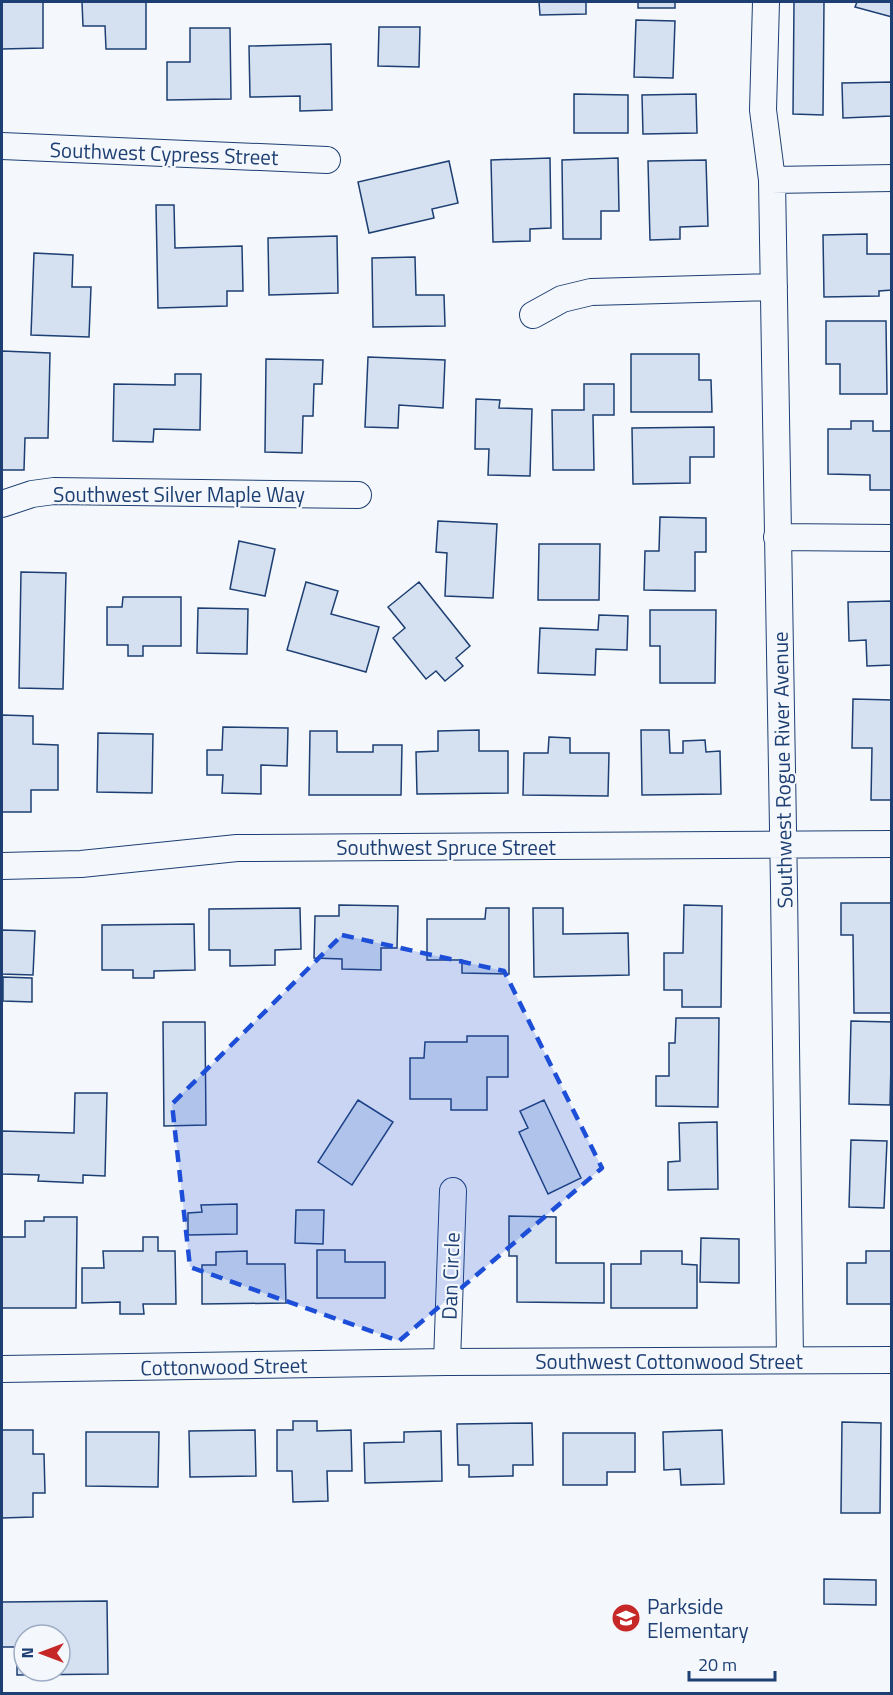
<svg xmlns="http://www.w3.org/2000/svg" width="893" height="1695" viewBox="0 0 893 1695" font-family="'Titillium Web',sans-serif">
<rect width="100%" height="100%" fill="#f4f7fb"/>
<path fill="#d5e0f0" stroke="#1d3f73" stroke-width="1.5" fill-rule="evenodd" d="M2 2H43V48L2 49Z
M82 2H146V49H106L105 26H83Z
M539 2H605H586V14L540 15Z
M638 2H675V8H638Z
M794 2H824L823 115 793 114Z
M857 2H892V17L855 7Z
M636 20 675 21 673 78 634 77Z
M379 27H420L419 67 378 66Z
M190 28H230L231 99 167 100V62H190Z
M331 44 332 110 300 111V96L250 97 249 46Z
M892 82V116L843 118 842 83Z
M574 94 628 95V133H574Z
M696 94 697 133 643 134 642 95Z
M550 158 551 228 530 229V241L493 242 491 160Z
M618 158 619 211H601V239H563L562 160Z
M706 160 708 226 680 227V239L650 240 648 161Z
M449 161 458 203 432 209 434 218 369 233 358 182Z
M156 205H174L175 248 242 246 243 291H227V306L158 308Z
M867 234V254H892V290L879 291V296L824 297 823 235Z
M337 236 338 293 269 295 268 238Z
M34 253 73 255 72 287H91L89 337 31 335Z
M415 257 416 295H444L445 326 373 327 372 258Z
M826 321H886L887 394H840V364H826Z
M2 351 50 353 48 438H25L24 470H2Z
M631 354H699V380H711L712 412H631Z
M368 357 445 360 443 408 399 405 398 428 365 427Z
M266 359 323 360 322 384H314L313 416H303L302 453 265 452Z
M175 374H201L200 430 154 429 153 442 113 441 114 384 175 385Z
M584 384H614V415H593L594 470H553L552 410H584Z
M476 399 500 400 499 408 532 409 530 476 488 475 489 449H475Z
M851 421H873V431H892V490H870V475L828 474V429H851Z
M714 427V457H690V483L633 484 632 428Z
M660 517 706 518V552H695V591L644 590 645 551H659Z
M438 521 497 524 493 598 445 596 447 553 436 552Z
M239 541 275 549 265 596 230 589Z
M539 544H600L599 600H538Z
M21 572 66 573 63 689 19 688Z
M306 582 338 591 331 614 379 627 366 672 287 650Z
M419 582 470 646 456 658 463 666 445 681 436 671 426 679 393 638 405 628 388 607Z
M123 597H181V646H143V656H128V645H107V607H122Z
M892 601V665L867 666 866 640 849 641 848 602Z
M198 608 248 609 247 654 197 653Z
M650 610H716L715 683H660V646H650Z
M599 615 628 616 627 650 596 649 595 675 538 673 540 628 598 630Z
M853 699 892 700V800H871L872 748H852Z
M2 715 33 716V744L58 745V790H31V812H2Z
M223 727 288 728 287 766 261 765V794L222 793 223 775H207V750H222Z
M479 730V751H508V793L417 794 416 752 438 751V731Z
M641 730H669L670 753H683V741L705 740 706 752 720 751 721 794 642 795Z
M310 731H337V752H373V745H402L401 795H309Z
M98 733 153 734 152 793 97 792Z
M549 737 570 738V753H609L608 796 523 795 524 753H548Z
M841 903H892V1013H854L853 935H841Z
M339 905 398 906 397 948H381V970L342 969V959L314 958 315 916H339Z
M684 905 722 906 721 1007H682V990H664V953H683Z
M300 908 301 949 275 950V965L230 966V950H209V909Z
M486 908H509V974L462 973V960H427V919H485Z
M533 908H563V934L628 933 629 975 534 977Z
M194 924 195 970 154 971V978H133V970H102V925Z
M2 930 35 931 33 975 2 974Z
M3 977 32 978V1002L3 1001Z
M676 1018H719L718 1107 656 1106V1076H669V1043H675Z
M851 1021 892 1022 890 1105 849 1104Z
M163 1022H205L206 1125 164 1126Z
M467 1036H508V1077H487V1110H451V1099H410V1058H424L425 1042H467Z
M75 1093H107L105 1176 83 1175V1183L38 1181 39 1175 2 1174V1131L74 1133Z
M358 1100 393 1122 352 1185 318 1162Z
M544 1100 581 1178 548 1194 519 1132 528 1128 520 1111Z
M717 1122 718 1189 668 1190V1162L680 1161 679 1123Z
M851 1140 887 1141 884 1208 849 1207Z
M237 1204V1234L188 1235V1213L202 1212 201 1205Z
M296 1210H324L323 1244 295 1243Z
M509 1216 556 1217V1263H604V1303L517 1302V1256H509Z
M44 1217H77L76 1308H2V1237H25V1221H44Z
M143 1237H158V1251H175L176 1304H143L144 1314H120V1302L82 1303V1268H104L103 1251H143Z
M701 1238 739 1239V1283L700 1282Z
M317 1250H345V1262H385V1298H317Z
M247 1251V1264H285L286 1303 202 1304V1265H216V1252Z
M641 1251H682V1264L697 1265V1308H611V1264H641Z
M866 1251H892V1304H847V1263H866Z
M293 1421H317V1431L351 1430 352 1471H327L328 1501 293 1502 292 1471H277V1430H293Z
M842 1422 881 1423 880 1513H841Z
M532 1423 533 1465H513V1476L469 1477V1465H458L457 1424Z
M2 1430H33V1454H44L45 1493H33V1517L2 1518Z
M255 1430 256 1476 190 1477 189 1431Z
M722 1430 724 1484 681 1485 680 1469 664 1470 663 1432Z
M441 1431 442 1481 365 1483 364 1443 404 1442V1432Z
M86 1432H159L158 1487 86 1486Z
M563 1433H635V1472H607V1485H563Z
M824 1579 876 1580V1605L824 1604Z
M107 1601 108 1674 17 1675V1647H2V1602ZM24 1635H60V1671H24Z"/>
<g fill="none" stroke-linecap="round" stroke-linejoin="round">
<g stroke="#1d3f73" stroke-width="28">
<path id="minor" d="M766 2 763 110 772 180 784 888 790 1360
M2 146 327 160
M772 180 892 178
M533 315 562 299 591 292 774 287
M2 504 32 494 54 491 358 495
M777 537 892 538
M2 866 81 864 237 848 892 844
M447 1362 453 1191
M2 1369 447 1362 892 1360"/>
</g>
<use href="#minor" stroke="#f4f7fb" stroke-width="26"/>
</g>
<path fill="#1d4ed8" fill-opacity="0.2" stroke="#1d4ed8" stroke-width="4.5" stroke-dasharray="12 8" stroke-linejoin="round" d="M342 935 504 971 602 1168 399 1341 190 1267 172 1104Z"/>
<defs>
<g id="school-disc" transform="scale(1.5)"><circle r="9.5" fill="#c62828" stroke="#f4f7fb"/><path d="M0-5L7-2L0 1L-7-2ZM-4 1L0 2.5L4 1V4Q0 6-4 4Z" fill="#fff"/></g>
</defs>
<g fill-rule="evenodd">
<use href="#school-disc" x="626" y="1618"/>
</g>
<g text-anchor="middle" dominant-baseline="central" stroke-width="4.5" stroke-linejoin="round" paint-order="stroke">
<g font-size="21" fill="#1d3f73" stroke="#f4f7fb">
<text transform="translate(164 153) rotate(2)">Southwest Cypress Street</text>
<text x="179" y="494">Southwest Silver Maple Way</text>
<text transform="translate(782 770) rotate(-91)">Southwest Rogue River Avenue</text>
<text x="446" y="847">Southwest Spruce Street</text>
<text transform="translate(450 1276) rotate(-88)">Dan Circle</text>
<text x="669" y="1361">Southwest Cottonwood Street</text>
<text transform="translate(224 1366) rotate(-1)">Cottonwood Street</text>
</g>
<g font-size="21" fill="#1d3f73" stroke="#f4f7fb" text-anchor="start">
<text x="647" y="1606">Parkside<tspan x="647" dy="24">Elementary</tspan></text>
</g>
</g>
<rect width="893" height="1695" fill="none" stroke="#1d3f73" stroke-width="6"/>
<g transform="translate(42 1653) rotate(270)"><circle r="28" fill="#f4f7fb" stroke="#9eadc5" stroke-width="1.5"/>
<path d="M0-4.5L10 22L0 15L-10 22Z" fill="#c62828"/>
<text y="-9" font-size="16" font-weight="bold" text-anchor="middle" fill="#1d3f73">N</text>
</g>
<path d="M689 1671v9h86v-9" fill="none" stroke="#1d3f73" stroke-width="3"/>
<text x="698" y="1671" font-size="18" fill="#1d3f73" stroke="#f4f7fb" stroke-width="4.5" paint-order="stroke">20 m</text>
</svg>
